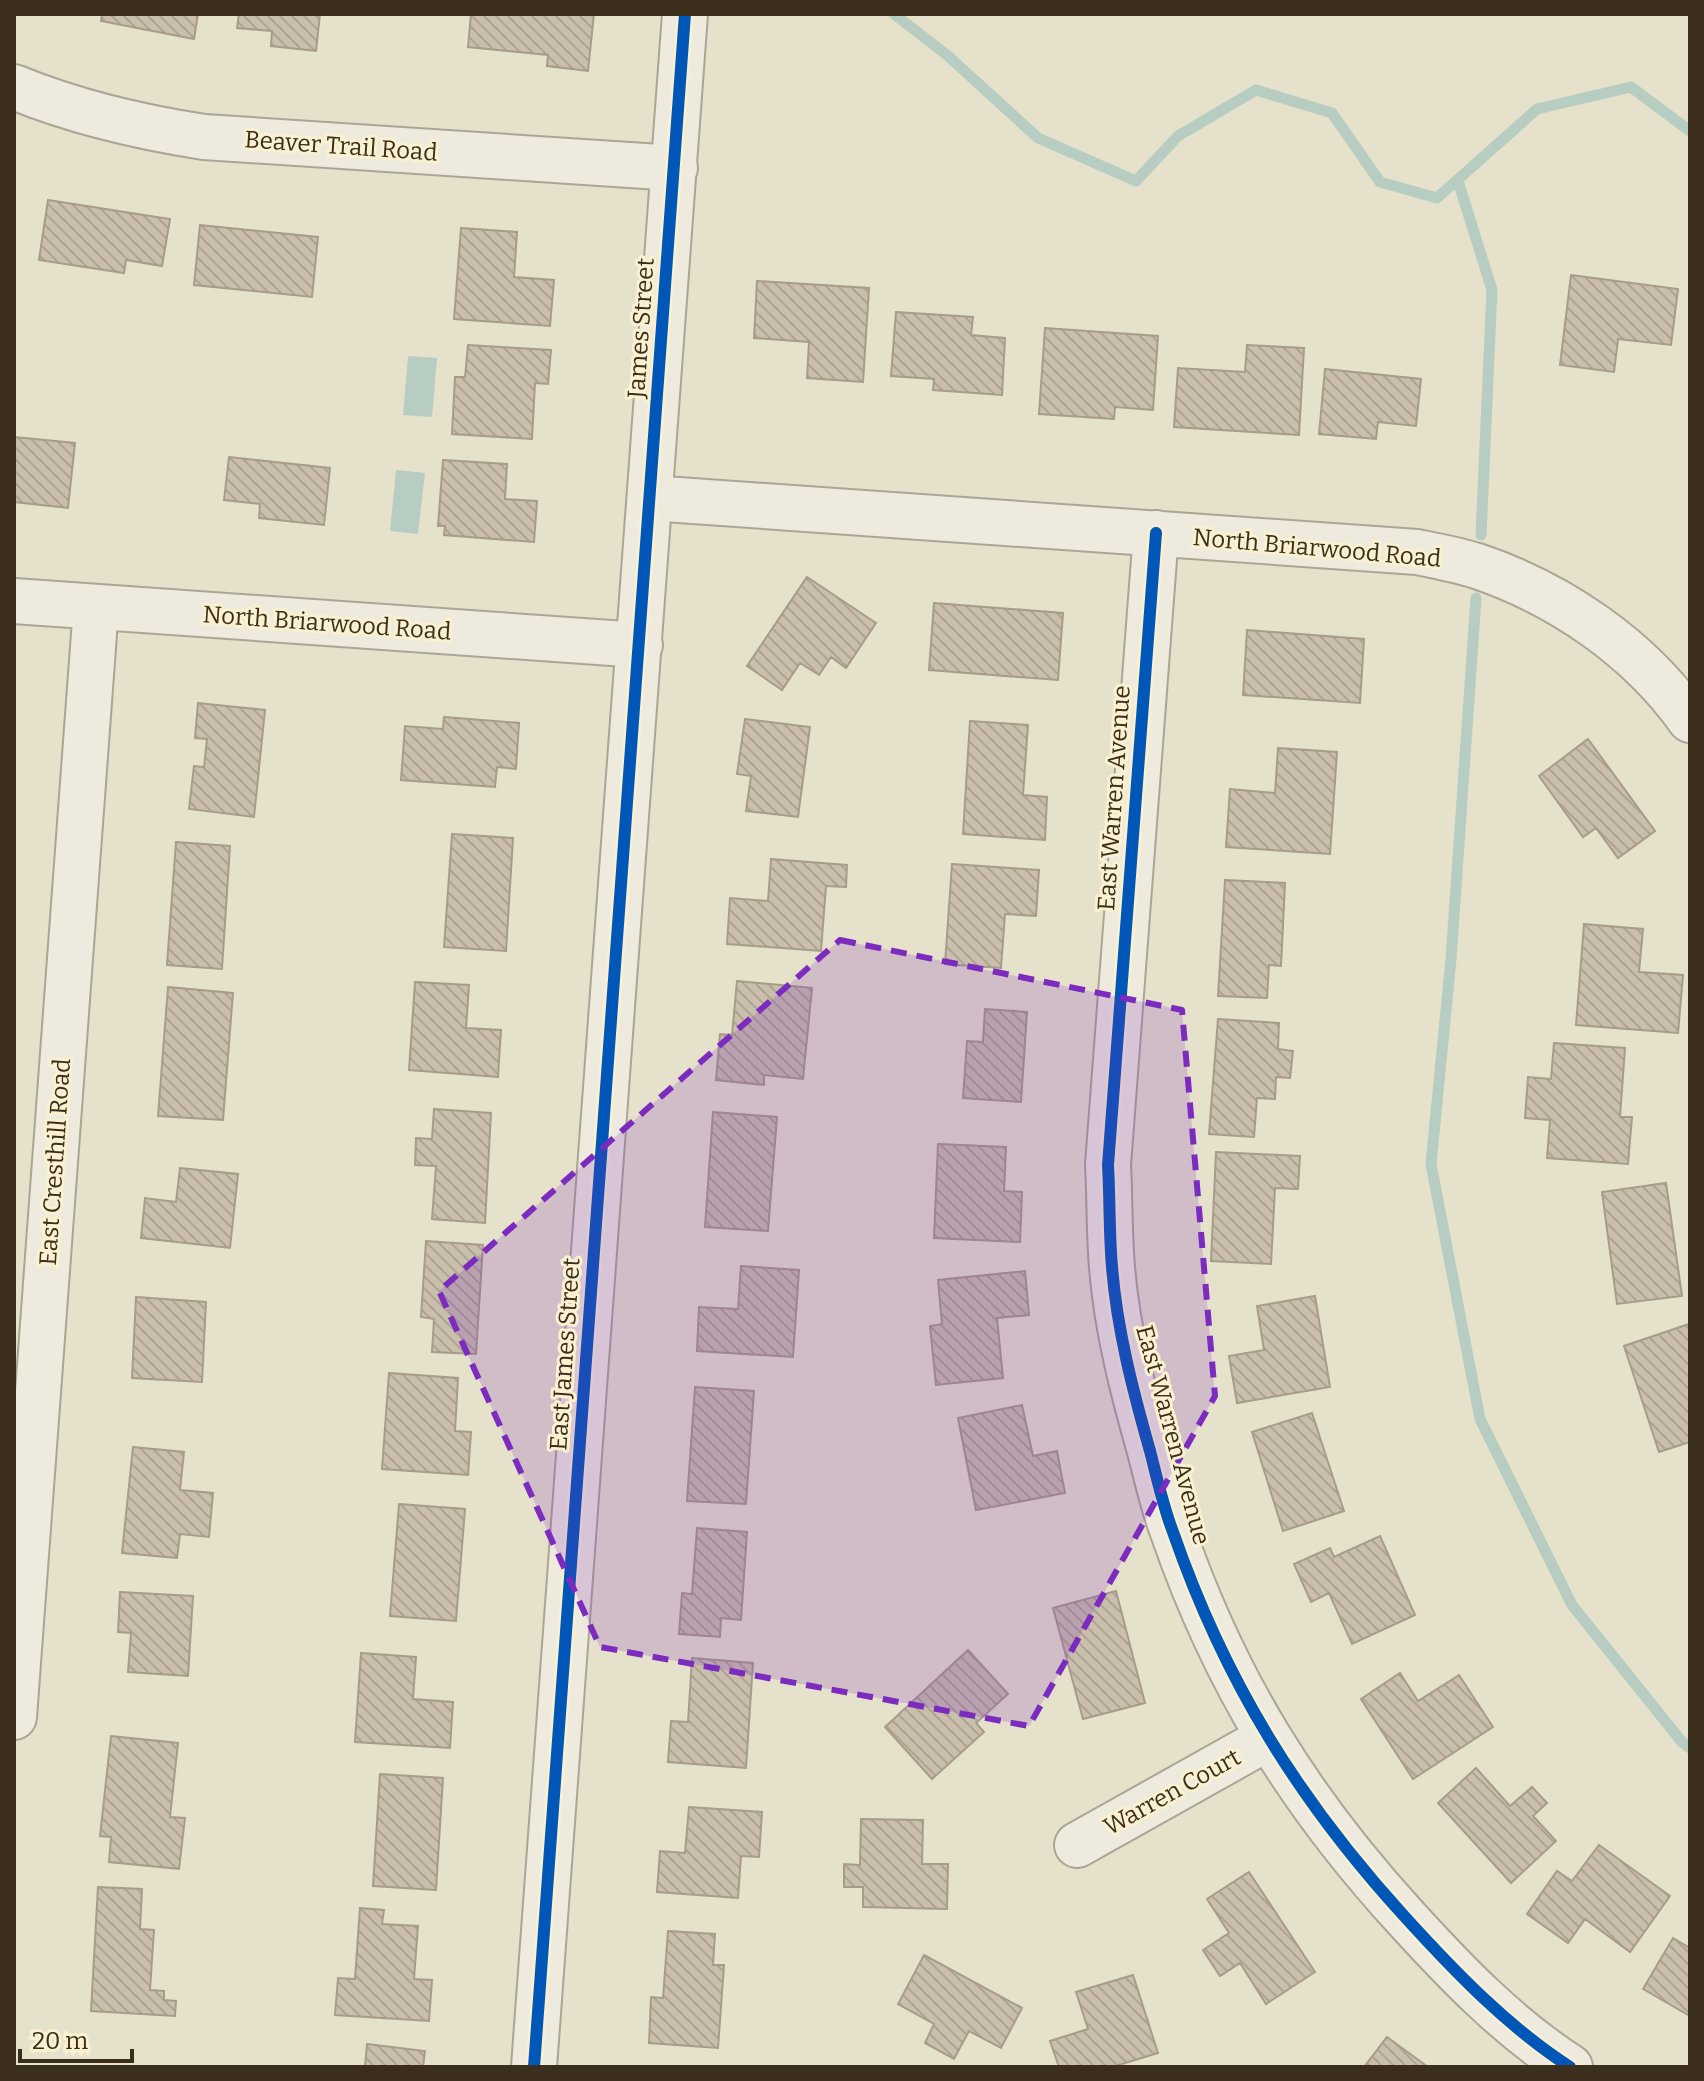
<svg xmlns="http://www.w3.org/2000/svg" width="1704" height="2081" viewBox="0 0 1704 2081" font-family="Bitter,serif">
<defs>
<pattern id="building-back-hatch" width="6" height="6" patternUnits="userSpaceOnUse" patternTransform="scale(2)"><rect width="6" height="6" fill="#cabfac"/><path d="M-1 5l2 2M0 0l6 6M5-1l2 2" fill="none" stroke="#aea493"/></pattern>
</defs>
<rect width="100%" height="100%" fill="#e6e1cb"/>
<path fill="#b7cdc1" d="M408 356 437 358 432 417 403 415Z
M396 470 425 473 418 534 390 531Z"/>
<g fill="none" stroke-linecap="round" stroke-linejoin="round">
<path stroke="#b7cdc1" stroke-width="11" d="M894 14 947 55 1038 138 1136 181 1178 136 1256 90 1332 113 1380 182 1437 198 1537 109 1631 87 1690 131
M1458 181 1492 290 1481 535
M1476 598 1451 959 1431 1164 1480 1419 1572 1605 1682 1742 1690 1748"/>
</g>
<path fill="url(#building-back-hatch)" stroke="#a69c8a" stroke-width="2" d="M102 14H198L194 39 101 21Z
M239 14H320L316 51 271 46 272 31 237 28Z
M471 14H594L588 71 547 66 548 55 468 47Z
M48 200 170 219 162 266 126 260 124 273 39 260Z
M200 225 318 237 312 297 194 285Z
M461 228 517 232 514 277 554 280 550 326 454 319Z
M1571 275 1678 289 1671 345 1618 339 1614 372 1560 365Z
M757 281 869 288 863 382 807 378 809 342 754 338Z
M896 312 973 317 971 335 1005 338 1002 395 933 390 934 379 891 376Z
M1045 328 1158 336 1153 410 1115 407 1114 419 1039 414Z
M468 345 551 350 548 384 535 383 532 439 452 434 455 377H465Z
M1247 345 1304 348 1299 435 1174 427 1178 368 1245 372Z
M1325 369 1421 379 1416 426 1378 422 1376 439 1319 434Z
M14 437 75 443 68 508 14 502Z
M229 457 330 468 324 525 259 518 260 504 224 500Z
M443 460 507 464 505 499 537 501 534 542 444 535 445 526H438Z
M807 577 876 623 846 668 831 657 819 675 800 663 782 690 747 666Z
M934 603 1063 613 1058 680 929 670Z
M1247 630 1364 639 1360 703 1243 695Z
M198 703 265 710 254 817 189 809 194 766 204 767 207 739 195 738Z
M444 717 519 723 516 769 497 767 495 787 401 780 405 726 443 729Z
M745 719 810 727 798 817 746 811 751 776 737 774Z
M970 721 1028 725 1023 795 1047 797 1045 840 963 834Z
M1588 739 1655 831 1618 858 1596 828 1583 837 1539 776Z
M1278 748 1337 752 1330 854 1226 847 1230 789 1275 793Z
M452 834 513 838 506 951 444 947Z
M176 842 230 846 222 969 167 965Z
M771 859 847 865 846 887 826 886 821 951 727 944 730 898 768 901Z
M952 864 1039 870 1036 916 1005 914 1001 968 945 964Z
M1225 880 1285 883 1281 966 1269 965 1267 998 1218 996Z
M1584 924 1643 929 1639 972 1683 975 1678 1033 1576 1025Z
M737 981 812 988 803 1079 764 1075V1085L716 1080 720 1034 732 1035Z
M415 982 469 985 466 1028 501 1030 498 1077 409 1070Z
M168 987 233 993 223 1120 158 1116Z
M985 1009 1027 1012 1021 1102 963 1098 967 1041 983 1042Z
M1218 1019 1279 1023 1278 1049 1293 1051 1290 1078 1276 1077 1275 1099 1257 1098 1254 1137 1209 1134Z
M1554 1043 1625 1048 1620 1117H1632L1628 1164 1547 1158 1550 1120 1525 1118 1528 1077 1551 1079Z
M434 1109 491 1113 485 1223 432 1219 436 1166 415 1165 416 1138 432 1139Z
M713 1112 777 1117 768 1231 705 1227Z
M938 1144 1006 1147 1004 1191 1022 1192 1020 1242 934 1238Z
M1216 1152 1300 1156 1298 1189 1275 1188 1271 1264 1211 1261Z
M180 1168 238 1174 230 1248 141 1238 145 1198 176 1202Z
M1666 1183 1682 1296 1617 1304 1602 1192Z
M426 1241 483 1245 476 1354 432 1352 434 1319 421 1317Z
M741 1266 799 1270 793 1357 697 1351 699 1307 738 1309Z
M1025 1271 1029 1315 997 1318 1003 1378 936 1385 930 1326 942 1324 938 1280Z
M1315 1296 1330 1387 1237 1403 1229 1356 1264 1350 1257 1306Z
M136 1297 206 1302 202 1382 132 1378Z
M1689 1324 1690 1442 1659 1452 1624 1346Z
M389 1373 458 1378 455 1431 471 1432 468 1475 382 1469Z
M695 1387 754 1391 746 1504 687 1501Z
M1022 1405 1033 1456 1057 1451 1065 1493 976 1510 958 1418Z
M1312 1413 1344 1511 1283 1531 1252 1432Z
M133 1447 184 1452 180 1490 213 1493 209 1537 180 1534 177 1558 122 1553Z
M399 1504 465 1509 456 1621 390 1616Z
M697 1528 747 1532 741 1620 721 1618 720 1637 679 1634 682 1593 692 1594Z
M1380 1536 1415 1615 1352 1644 1329 1593 1311 1602 1294 1564 1330 1548 1334 1557Z
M1116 1591 1145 1703 1083 1719 1053 1608Z
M120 1592 193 1596 188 1676 128 1672 131 1633 118 1632Z
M968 1650 1008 1694 976 1723 984 1732 932 1779 885 1727Z
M361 1653 416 1657 413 1699 453 1702 450 1748 355 1742Z
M692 1658 753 1663 746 1768 668 1762 671 1721 688 1722Z
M1400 1673 1418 1701 1459 1675 1493 1727 1413 1779 1361 1699Z
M111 1736 178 1743 170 1817 185 1818 179 1869 109 1862 111 1837 100 1836Z
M1476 1768 1510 1806 1532 1787 1547 1803 1533 1816 1556 1841 1511 1883 1438 1803Z
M380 1774 443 1778 436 1890 373 1886Z
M689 1807 762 1812 759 1857 741 1856 738 1898 657 1892 660 1851 685 1853Z
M861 1819 923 1820 922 1864H948L947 1909 863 1907V1887H844V1864L860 1865Z
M1599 1845 1670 1896 1630 1952 1585 1919 1568 1943 1527 1914 1557 1871 1572 1881Z
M1249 1872 1315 1972 1266 2004 1240 1963 1220 1976 1203 1950 1229 1933 1207 1899Z
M98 1887 142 1889 140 1929 154 1930 150 1990 164 1991V2000L176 2001 175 2016 91 2011Z
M360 1908 384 1910 382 1924 418 1926 414 1979 432 1980 429 2021 335 2015 338 1978 355 1979Z
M668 1931 715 1934 713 1965H724L718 2048 649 2043 651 1997 663 1998Z
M1673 1938 1690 1948V2016L1643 1989Z
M924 1955 1022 2008 1001 2048 969 2031 954 2059 925 2043 934 2024 898 2004Z
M1133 1975 1158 2053 1112 2067H1059L1050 2041 1088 2029 1076 1992Z
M1387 2037 1428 2067H1364Z
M367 2044 425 2051 423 2067H365Z"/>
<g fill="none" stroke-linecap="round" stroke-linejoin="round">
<g stroke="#aba595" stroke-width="48">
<path id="minor" d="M14 87C75 112 139 127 204 137L675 168
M650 498 1417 552C1437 556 1458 560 1477 566 1560 594 1639 648 1690 720
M1156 533 1108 1165C1110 1199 1109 1233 1112 1267 1117 1330 1133 1391 1150 1451 1157 1478 1163 1506 1173 1532 1225 1682 1299 1801 1405 1917 1455 1972 1508 2027 1570 2067
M14 601 640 645
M14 1717 96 607
M1077 1845 1268 1738
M534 2067 685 14"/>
</g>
<use href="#minor" stroke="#eeeade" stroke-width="44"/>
<g stroke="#f9f1d0" stroke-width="17">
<path id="cycleway" d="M1156 533 1108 1165C1110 1199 1109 1233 1112 1267 1117 1330 1133 1391 1150 1451 1157 1478 1163 1506 1173 1532 1225 1682 1299 1801 1405 1917 1455 1972 1508 2027 1570 2067
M534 2067 685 14"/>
</g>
<use href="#cycleway" stroke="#0057b8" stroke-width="12"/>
</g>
<path fill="#7b2cbf" fill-opacity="0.2" stroke="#7b2cbf" stroke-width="6" stroke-dasharray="16 10" stroke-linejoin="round" d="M840 940 1182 1010 1215 1396 1029 1726 600 1647 439 1291Z"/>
<g text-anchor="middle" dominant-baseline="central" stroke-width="6" stroke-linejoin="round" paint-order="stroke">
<g font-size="24" fill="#3b2e1c" stroke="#f9f1d0">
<text transform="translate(341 146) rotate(4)">Beaver Trail Road</text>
<text transform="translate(641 328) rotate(-86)">James Street</text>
<text transform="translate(1317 548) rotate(5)">North Briarwood Road</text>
<text transform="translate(327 623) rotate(4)">North Briarwood Road</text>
<text transform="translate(1114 798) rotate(-86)">East Warren Avenue</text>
<text transform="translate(55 1162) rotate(-86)">East Cresthill Road</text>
<text transform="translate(565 1354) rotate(-86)">East James Street</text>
<text transform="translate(1173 1435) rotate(75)">East Warren Avenue</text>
<text transform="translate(1172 1792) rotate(-29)">Warren Court</text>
</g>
</g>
<rect width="1704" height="2081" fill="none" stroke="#3b2e1c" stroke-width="32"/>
<path d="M20 2049v12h112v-12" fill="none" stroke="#3b2e1c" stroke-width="4"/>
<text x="32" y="2049" font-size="24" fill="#3b2e1c" stroke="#f9f1d0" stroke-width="6" paint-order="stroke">20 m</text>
</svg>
